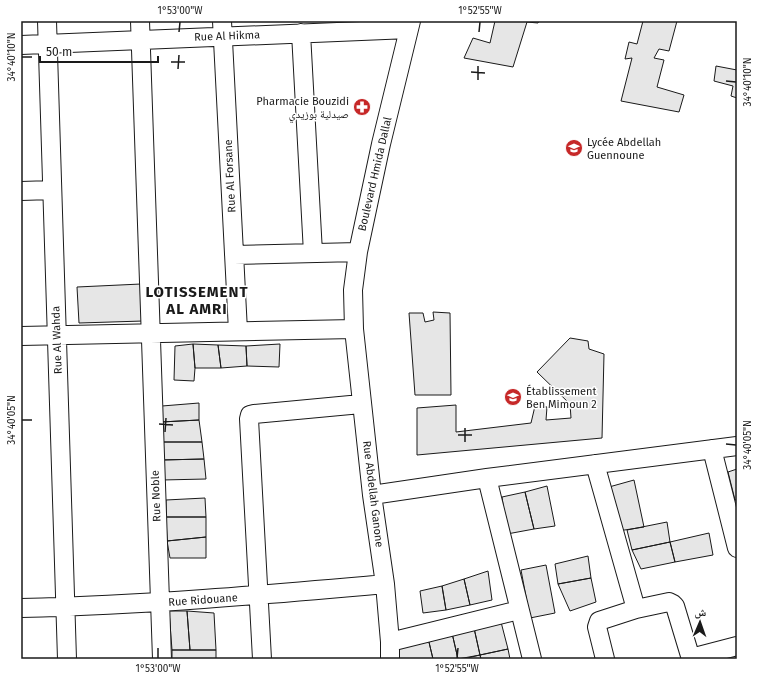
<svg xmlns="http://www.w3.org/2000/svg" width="758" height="680" viewBox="0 0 758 680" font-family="'Fira Sans','Noto Naskh Arabic',sans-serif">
<rect width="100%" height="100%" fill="#fff"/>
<path fill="#e6e6e6" stroke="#1a1a1a" d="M495 21H539L538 23 527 22 513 67 464 58 473 38 490 43Z
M643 21H677L669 51 659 49 654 58 664 60 657 87 684 95 679 112 621 101 632 58 625 59 629 42 637 44Z
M716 66 737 70V98L731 96 733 86 714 81Z
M141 284 143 321 79 323 77 287Z
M433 312 450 313 451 395H415L409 313H423L425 322 434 320Z
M570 338 588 341 589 349 604 354 602 438 417 455V408L456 405V432L531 423 535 406 547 407 546 420 571 418 570 404 537 372Z
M193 344 218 345 221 368H195Z
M193 344 195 368 194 381 174 380 175 346Z
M280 344 279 367 247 366 246 346Z
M218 345 246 346 247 366 221 368Z
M199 403V420L161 422 162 406Z
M199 420 202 442H162L161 422Z
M162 442H202L204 459 161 460Z
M204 459 206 479 162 480 161 460Z
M737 469V500H735L728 472Z
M634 480 644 527 618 531 609 487Z
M547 486 555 526 534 529 525 492Z
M525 492 534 529 507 534 502 497Z
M205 498 206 517H166V500Z
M166 517H206V537L167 541Z
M667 522 670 542 632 550 627 530Z
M709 533 713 555 675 562 670 542Z
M206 537V558H170L167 541Z
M670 542 675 562 641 569 632 550Z
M588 556 591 578 558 584 555 564Z
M546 565 555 613 530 618 521 570Z
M488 571 492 600 470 605 464 579Z
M591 578 596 602 570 611 558 584Z
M464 579 470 605 446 610 442 586Z
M442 586 446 610 423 613 420 591Z
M169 611H187L190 650H172Z
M187 611 214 613 216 650H190Z
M501 622 508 649 480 655 474 628Z
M474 628 480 655 458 659 452 633Z
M452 633 458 659H433L428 638Z
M428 638 433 659H399L395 646Z
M508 649 510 659H481L480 655Z
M172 650H216V659H172Z
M737 654V659H724V656Z
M480 655 481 659H463Z"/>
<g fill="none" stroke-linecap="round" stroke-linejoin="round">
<g stroke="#1a1a1a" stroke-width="20">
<path id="minor" d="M47 21 67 659
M140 21 162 659
M222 21 238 331
M301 33 313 253
M21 45 409 29
M21 191 52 190
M234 255 358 252
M21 336 354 329
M712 449 737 548
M595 464 636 609
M487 478 532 659
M372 495 487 478 737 446
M21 608C143 605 264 595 385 584
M390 642 519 610
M691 658 737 646
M262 659 249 419 250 415 254 414 361 404
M390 659V642L385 584 372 495 354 329 353 290 358 252 381 144 411 21
M605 659 597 627 599 621 636 609 669 602 673 604 675 606 691 659"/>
</g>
<use href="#minor" stroke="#fff" stroke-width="18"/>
</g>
<path fill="none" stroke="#1a1a1a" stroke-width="1.5" d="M179 32 180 22M479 32 480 22M22 57H32M171 62H185M178 69 179 55M471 72 485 73M478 80V66M726 81 736 82M22 420H32M159 424 173 425M165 432 166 418M458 435H472M465 442V428M726 444 736 445M158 658V648M457 658 458 648"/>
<defs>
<g id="pharmacy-disc" transform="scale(0.9)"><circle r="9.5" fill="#c62828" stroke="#fff"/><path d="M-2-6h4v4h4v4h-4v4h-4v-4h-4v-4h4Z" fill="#fff"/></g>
<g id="school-disc" transform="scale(0.9)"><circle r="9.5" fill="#c62828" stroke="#fff"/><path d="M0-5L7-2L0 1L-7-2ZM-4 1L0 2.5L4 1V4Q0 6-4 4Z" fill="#fff"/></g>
</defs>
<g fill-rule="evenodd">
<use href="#pharmacy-disc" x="362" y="107"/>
<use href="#school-disc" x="574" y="148"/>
<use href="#school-disc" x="513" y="397"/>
</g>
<g text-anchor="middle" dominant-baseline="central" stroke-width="3" stroke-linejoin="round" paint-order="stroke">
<g font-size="11" fill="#1a1a1a" stroke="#fff">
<text transform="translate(227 36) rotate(-2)">Rue Al Hikma</text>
<text transform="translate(375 174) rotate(-77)">Boulevard Hmida Dallal</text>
<text transform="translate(230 176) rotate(-93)">Rue Al Forsane</text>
<text transform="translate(57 340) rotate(-92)">Rue Al Wahda</text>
<text transform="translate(373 494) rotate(83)">Rue Abdellah Ganone</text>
<text transform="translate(156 496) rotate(-92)">Rue Noble</text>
<text transform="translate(203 600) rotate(-4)">Rue Ridouane</text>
</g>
<g font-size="11" fill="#1a1a1a" stroke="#fff" text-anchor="start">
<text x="349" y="101" text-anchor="end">Pharmacie Bouzidi<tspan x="349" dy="13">صيدلية بوزيدي</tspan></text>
<text x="587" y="142">Lycée Abdellah<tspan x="587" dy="13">Guennoune</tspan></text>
<text x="526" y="391">Établissement<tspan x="526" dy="13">Ben Mimoun 2</tspan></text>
</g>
<g font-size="15" font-weight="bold" letter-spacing="1" fill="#1a1a1a" stroke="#fff">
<text x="197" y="292">LOTISSEMENT<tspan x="197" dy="17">AL AMRI</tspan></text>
</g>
</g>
<rect width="758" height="680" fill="none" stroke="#ffffff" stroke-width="44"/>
<g transform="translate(700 622) rotate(2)" stroke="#ffffff" stroke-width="3" paint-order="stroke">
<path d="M0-3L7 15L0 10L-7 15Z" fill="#1a1a1a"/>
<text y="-6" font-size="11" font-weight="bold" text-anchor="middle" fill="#1a1a1a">ش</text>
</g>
<path d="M40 56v6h118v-6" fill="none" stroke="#1a1a1a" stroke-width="2"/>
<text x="46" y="56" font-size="12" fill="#1a1a1a" stroke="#ffffff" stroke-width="3" paint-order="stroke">50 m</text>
<rect x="22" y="22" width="714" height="636" fill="none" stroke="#1a1a1a" stroke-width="1.5"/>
<g font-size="10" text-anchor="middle" fill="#1a1a1a">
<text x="180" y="14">1°53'00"W</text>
<text x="480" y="14">1°52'55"W</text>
<text transform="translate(11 57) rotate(-90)" y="4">34°40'10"N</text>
<text transform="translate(747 82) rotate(-90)" y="4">34°40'10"N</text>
<text transform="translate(11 420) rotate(-90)" y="4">34°40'05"N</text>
<text transform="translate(747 445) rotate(-90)" y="4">34°40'05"N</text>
<text x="158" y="672">1°53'00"W</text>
<text x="457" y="672">1°52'55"W</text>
</g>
</svg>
